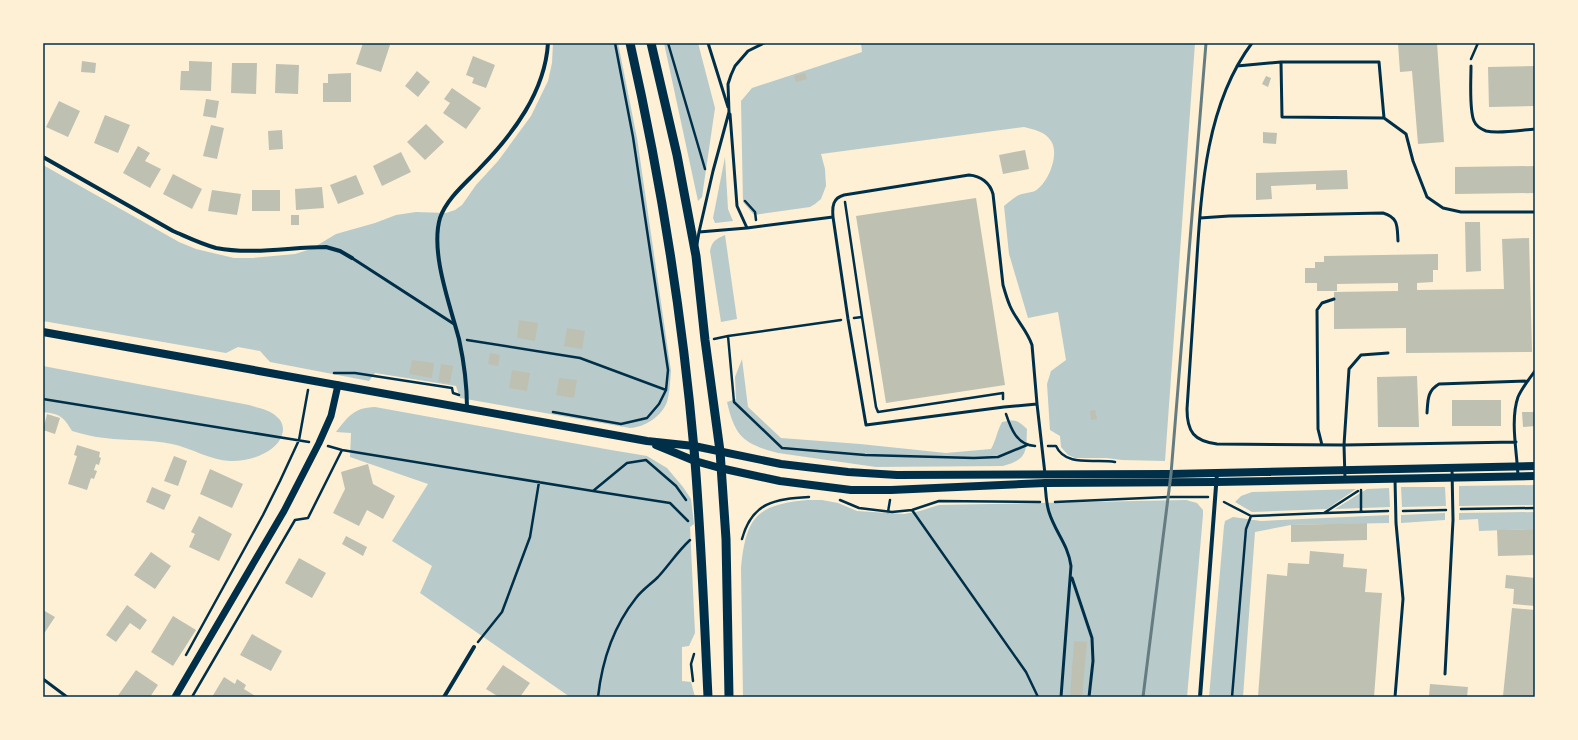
<svg xmlns="http://www.w3.org/2000/svg" width="1578" height="740" viewBox="0 0 1578 740" font-family="Manrope,sans-serif">
<rect width="100%" height="100%" fill="#fdf0d5"/>
<path fill="#b9caca" d="M553 43H618L637 138 671 371C670 381 670 392 667 402 661 417 645 427 630 428L460 398 456 386 375 373 369 381 270 362 260 351 238 347 226 353 43 321V165L179 242 196 249 234 258H252L295 254 311 249 336 234 375 223 396 215 416 212 446 213 455 210 462 205 476 185 498 161 531 116 548 81 552 63Z
M664 43H698L715 108 702 197 698 201Z
M861 43H1195L1165 461 1122 460 1106 458H1075L1068 455 1061 447 1060 436 1050 430 1047 384 1051 371 1066 360 1058 312 1028 318 1009 254 1004 206C1008 203 1012 199 1017 196 1022 193 1029 193 1035 191 1048 184 1060 154 1051 141 1045 131 1034 130 1024 127L821 154 825 169 826 186 821 199 815 204 810 207 754 215 743 202 741 101 752 88 862 52Z
M725 157 728 209 733 221 715 223 713 218Z
M725 235 737 319 721 322 710 251C712 241 716 239 725 235Z
M742 359 748 407 781 438 860 444 946 453 991 449C996 440 997 431 1002 422 1015 419 1017 420 1027 429 1026 452 1028 459 1003 466L876 467 778 453C744 444 735 437 727 402L736 399 735 377Z
M43 366 249 405C258 408 271 410 277 417 281 420 283 425 283 430 281 452 249 462 230 461 210 460 191 448 172 444 150 439 127 441 105 438 93 437 83 434 72 431 63 416 60 414 43 412Z
M375 407 611 450 647 456 667 468 683 487 691 499 694 524 690 527 695 633 689 646 682 647V681L691 682 695 697H570L420 593 432 566 392 541 428 484 350 457 351 433 336 432C349 416 353 408 375 407Z
M1535 485V505L1459 506V486Z
M1401 487H1445L1446 506 1402 507Z
M1389 488 1390 507 1335 509 1367 489Z
M1356 489 1327 509 1252 512 1235 502 1241 496 1252 492Z
M807 500H822L838 503 857 511 904 514 920 511 939 505 1186 500 1197 503 1203 510V515L1187 697H743L741 568C746 517 756 505 807 500Z
M1535 512V529L1479 531 1478 519 1459 520V513Z
M1445 513V520L1401 523V515Z
M1389 515V523L1291 525 1255 532 1243 697H1209L1224 526 1225 521 1233 517 1261 521Z"/>
<path fill="#bec0b2" d="M363 43H383L390 45 381 72 356 64Z
M1398 43H1437L1444 142 1418 144 1412 71 1400 72Z
M473 56 495 65 486 88 472 83 474 78 466 75Z
M82 61 96 63 95 73 81 72Z
M189 61 212 62 211 91 180 90 181 71H189Z
M232 63H257L256 94 231 93Z
M276 64 299 65 298 94 275 93Z
M1535 66V106L1489 107 1488 67Z
M417 71 430 82 418 97 405 86Z
M351 73V102H323V83H328V74Z
M805 73 807 79 796 82 794 76Z
M1266 76 1271 78 1268 87 1262 84Z
M452 88 481 108 466 129 443 113 450 103 444 99Z
M206 99 219 101 216 118 203 116Z
M59 101 80 111 68 137 46 127Z
M105 115 130 125 118 153 94 143Z
M426 124 444 142 425 160 407 142Z
M211 125 224 128 217 159 203 156Z
M282 130 283 149 269 150 268 131Z
M1263 132 1277 133 1276 144 1263 143Z
M138 146 150 153 145 161 161 169 150 188 123 173Z
M1025 150 1029 169 1003 174 999 155Z
M401 152 411 172 382 186 373 166Z
M1535 166V193L1455 194V167Z
M1347 170 1348 189 1316 190V184L1271 186 1272 199 1256 200V173Z
M173 174 202 189 192 209 163 194Z
M356 175 364 194 338 204 330 185Z
M322 187 324 208 296 210 295 189Z
M212 190 241 194 237 215 208 211Z
M252 190H280V211H252Z
M976 198 1005 385 886 403 856 216Z
M291 215H299V225H291Z
M1465 222H1480L1481 271 1466 272Z
M1529 238 1532 352 1406 353V328L1334 329V292L1398 291V283L1337 284V291H1317V283H1305V268H1315V262H1324V256L1438 254V270H1433V282L1417 283V290L1504 289 1502 239Z
M519 320 538 323 535 341 517 338Z
M567 328 585 331 582 349 564 346Z
M490 353 500 355 498 366 488 364Z
M412 360 434 363 432 378 409 374Z
M441 364 453 366 450 383 438 382Z
M512 370 530 373 527 391 509 388Z
M1417 376 1419 427H1378L1377 377Z
M559 378 577 380 574 398 556 395Z
M1452 400H1501V426H1452Z
M1095 410 1097 419 1091 420 1090 411Z
M1522 412H1535V426L1523 427Z
M47 414 60 418 55 434 43 430Z
M77 445 100 452 99 457 101 458 99 465 96 464 94 470 97 471 94 479 91 478 87 490 68 484 77 456 74 455Z
M174 456 187 461 178 486 164 481Z
M368 464 373 484 395 496 383 519 367 510 359 526 333 513 345 489 341 472Z
M210 469 243 484 232 508 200 494Z
M152 487 171 495 164 510 146 502Z
M199 516 232 534 219 561 189 547 195 534 191 532Z
M1367 523V540L1291 542V525Z
M1535 529V555L1498 556 1497 530Z
M346 536 367 547 363 556 342 544Z
M1310 551 1344 554 1343 567 1367 569 1365 592 1382 593 1374 697H1258L1267 574 1287 576 1288 563 1309 564Z
M151 552 171 566 155 589 134 575Z
M299 558 326 573 312 598 285 583Z
M1506 575 1535 578V606L1513 604 1514 589 1505 588Z
M127 605 147 620 140 630 130 623 116 642 106 635Z
M1512 608 1535 610V697L1503 696Z
M43 610 55 617 43 635Z
M173 616 196 630 173 666 151 652Z
M252 634 282 651 271 671 240 655Z
M1074 641 1087 642 1082 697H1070Z
M503 665 530 683 520 697H499L486 689Z
M136 670 158 685 150 697H117Z
M224 677 235 684 237 679 246 685 244 689 257 697H212Z
M1430 684 1468 687 1467 697H1429Z"/>
<g fill="none" stroke-linecap="round" stroke-linejoin="round">
<path stroke="#003049" stroke-width="2.5" d="M668 43 705 169
M1471 59 1478 43
M745 201 755 212 756 220
M845 202 862 317
M854 318 862 317 876 407 878 412 1003 393V399
M841 320 728 336 734 402 782 448 865 455 974 458 998 457 1027 445
M714 339 728 336
M467 340 580 358 666 390
M334 373H355L452 388 453 393 459 395
M43 399 309 442
M553 412 621 424 647 418 659 404 666 390 668 370 633 137 615 43
M1006 414C1011 429 1017 445 1035 446
M328 446 342 450 593 491 627 463 646 460 676 486 686 500
M1048 446H1056C1066 468 1096 458 1115 462
M1361 490V512
M593 491 670 503 688 521
M840 500 859 508 892 512 912 510 939 501 1040 502
M1055 502 1168 497H1208
M1224 502 1251 516 1324 513 1358 491
M1461 509 1535 508
M912 510 1026 672 1038 697
M1403 511 1446 510
M888 512 890 500
M1325 513 1388 511
M742 539C752 502 775 499 809 497
M478 642 502 612 530 537 539 482
M186 655 263 515 280 481 299 440 308 390
M693 681 691 664 694 654
M192 697 295 520 308 518 342 450
M598 697C602 661 613 627 636 598 642 590 651 584 658 577 669 565 678 551 690 540
M1232 697 1246 529 1251 516"/>
<path stroke="#003049" stroke-width="3" d="M708 43 728 107
M1252 43C1204 107 1201 196 1196 273 1193 318 1190 364 1187 409 1187 432 1194 441 1217 444L1344 445 1516 442
M1237 66 1281 62H1379L1384 118 1282 117 1281 62
M1471 66C1471 80 1469 110 1474 121 1476 126 1481 129 1486 131 1499 134 1521 130 1535 129
M730 114 737 206 747 228
M1384 118 1406 134 1413 161 1427 197 1443 208 1461 212H1535
M833 217C832 206 833 198 844 195L969 175C981 176 990 183 993 194L1003 285C1005 292 1007 299 1010 306 1016 320 1027 330 1032 345L1037 404
M1200 218 1229 216 1383 213C1399 218 1397 226 1398 241
M699 232 713 171 729 112 728 84 731 75 735 66 748 51 764 43
M697 244 699 232 747 228 833 217 848 319 866 425 1004 407 1037 404 1045 474
M352 258 454 324
M1427 413C1428 400 1427 391 1439 384L1528 381
M1322 445 1318 429 1317 310 1322 303 1334 299
M1518 476C1517 452 1510 420 1518 397 1522 388 1529 379 1535 371
M1345 479 1344 445 1349 369 1361 355 1388 353
M1395 479 1396 523 1403 599 1395 697
M1045 484C1046 493 1046 503 1049 512 1055 532 1068 544 1071 566L1061 697
M1072 578 1092 638 1093 661 1089 697
M1445 674 1453 520 1452 469
M43 679 67 697"/>
<path stroke="#003049" stroke-width="4" d="M43 157 173 231C187 237 201 244 216 248 252 255 290 247 326 247L340 251 352 258
M467 408C467 385 464 362 459 339 450 305 430 252 440 218 447 198 466 183 480 168 513 134 545 92 548 43
M444 697 474 647
M1200 697 1217 473"/>
<path stroke="#003049" stroke-width="7" d="M175 697 284 511 319 443 331 416 338 385"/>
<path stroke="#003049" stroke-width="8" d="M43 332 647 441 694 446 781 464 848 472 897 475 1171 474 1535 466
M656 445 695 461 720 468 780 481 851 490H891L1045 483 1216 482 1535 476"/>
<path stroke="#003049" stroke-width="9" d="M630 43C660 176 682 313 694 449 701 531 704 614 708 697
M651 43 677 155 696 256 705 340 720 451 726 539 729 697"/>
<path stroke="#657d81" stroke-width="3" d="M1143 697 1171 474 1206 43"/>
</g>
<rect width="1578" height="740" fill="none" stroke="#fdf0d5" stroke-width="88"/>
<rect x="44" y="44" width="1490" height="652" fill="none" stroke="#003049" stroke-width="1.5"/>
</svg>
